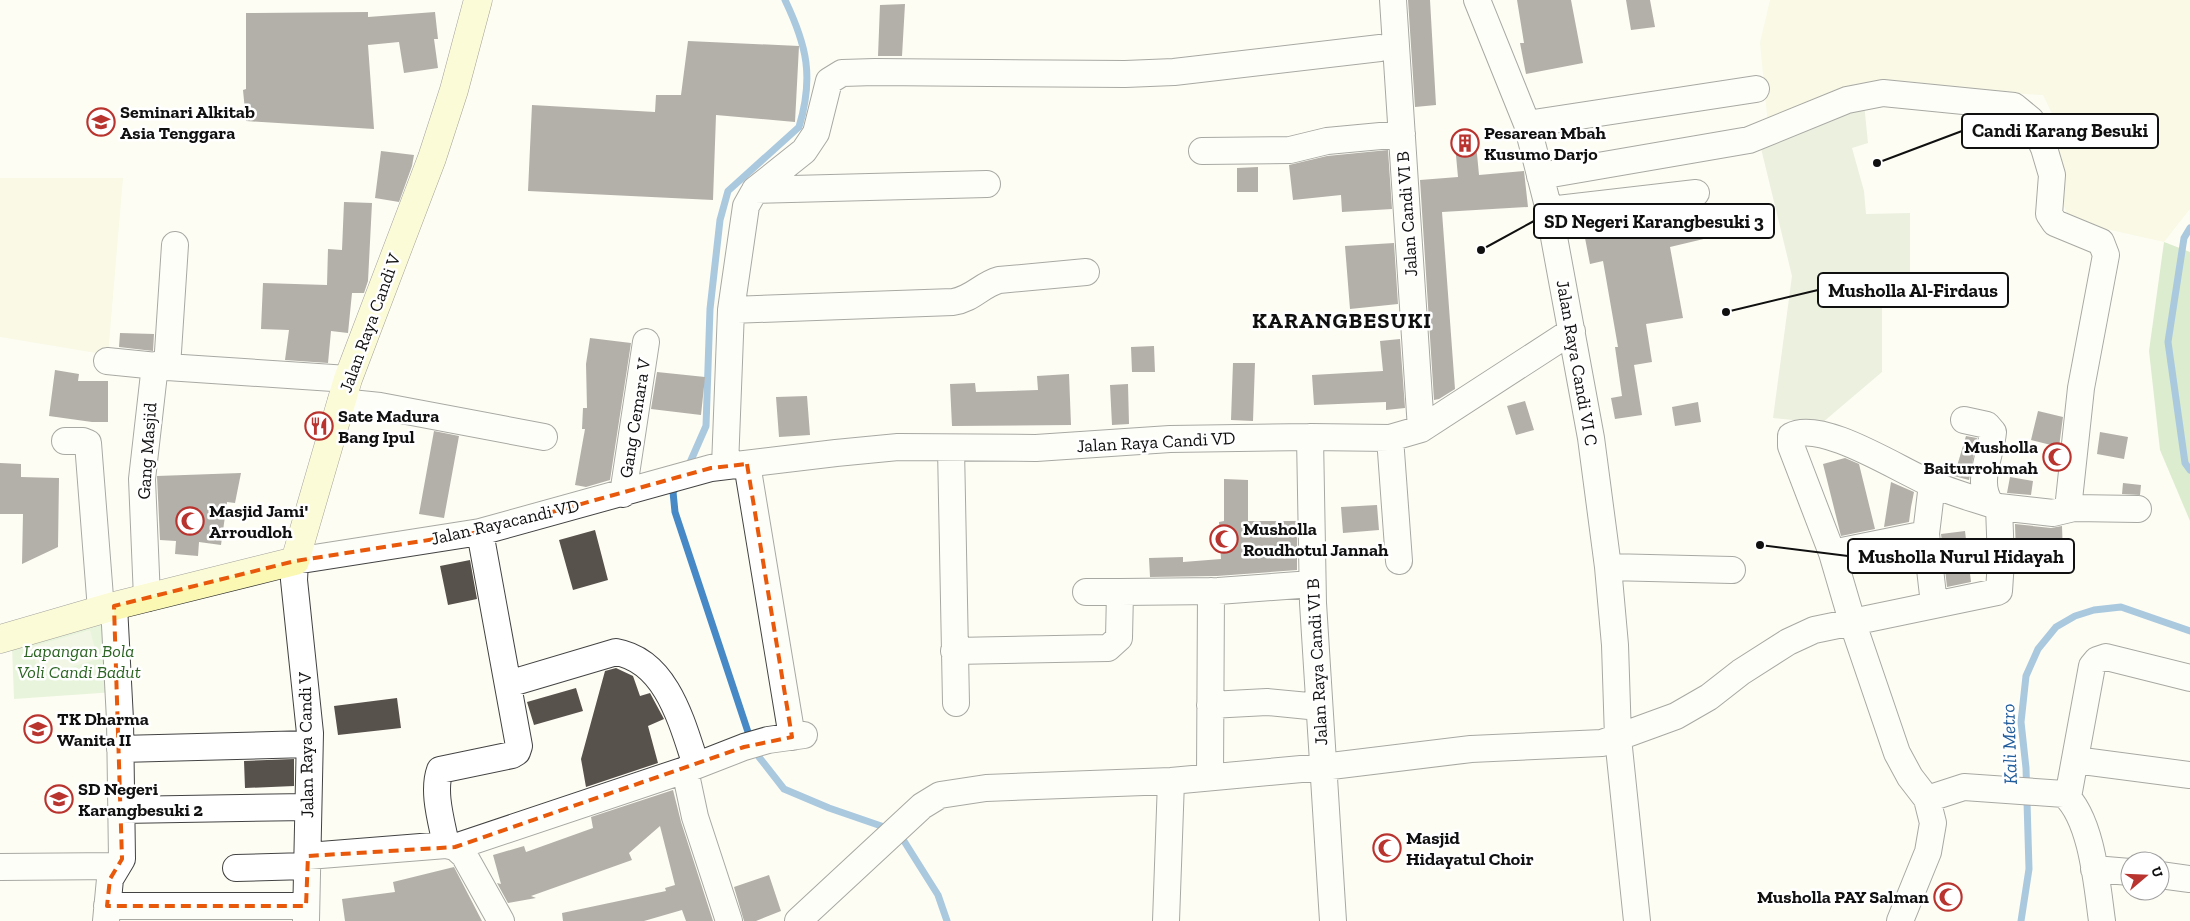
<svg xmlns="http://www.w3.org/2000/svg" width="2190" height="921" viewBox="0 0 2190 921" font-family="'Zilla Slab',serif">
<rect width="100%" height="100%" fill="#fefdf4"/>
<path fill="#f3f3d5" d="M1770 0H2190V209L2164 242 2079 223 2067 213 2061 199 2058 126 2043 95 1889 87 1768 125 1760 43Z
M0 178H123L108 355 0 337Z"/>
<path fill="#d0e8be" d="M110 617 115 692 14 699 12 647Z"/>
<path fill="#b4d79f" d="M2164 242 2190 252V521L2160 450 2149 351Z"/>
<path fill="#d5e0c5" d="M1864 103 1868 143 1852 148 1864 191 1866 214 1910 213V301L1882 305V372L1822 423 1773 418 1792 276 1759 140Z"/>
<path fill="#e2efd0" d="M90 630 98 659 40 676 31 647Z"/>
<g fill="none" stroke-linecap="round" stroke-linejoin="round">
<path stroke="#4689c6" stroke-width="7" d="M2190 228 2184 238 2168 342 2185 463 2190 470
M688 467 706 426 710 309 720 220 728 191 799 127C814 77 807 46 785 0
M678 485 673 492 675 512 748 732 759 757 784 789 829 808 890 829
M898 836 904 841 938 895 947 921
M2021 921 2029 869 2026 768 2021 722 2026 676 2038 649 2056 627 2075 616 2094 610 2121 607 2190 631"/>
</g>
<path fill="#58524d" d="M1408 0H1430L1436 105 1415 107Z
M1517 0H1571L1583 63 1526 74 1520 43H1524Z
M1626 0H1650L1655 27 1631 30Z
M905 4 902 56H878L880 5Z
M368 12V17L435 12 438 39H434L438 68 404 73 399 42 368 45 374 129 246 121 243 90 246 89V13Z
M688 41 799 46 795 122 716 115 713 200 528 191 532 105 655 112 656 95H681Z
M1475 133 1479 175 1524 171 1528 207 1442 212 1455 389 1439 399 1434 400 1420 180 1458 177 1454 134Z
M1388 150 1392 209 1342 212 1341 195 1293 200 1289 165 1327 156Z
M381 151 414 155 412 166 399 202 375 198Z
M1258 167V192H1237V168Z
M344 202 372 203 368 281 364 293H352L348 333 331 331 328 363 285 360 289 330 261 329 263 283 327 285 328 249 342 250Z
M1726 204 1733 232 1670 247 1683 318 1646 324 1652 362 1634 365 1642 415 1615 419 1611 398 1622 396 1615 347H1618L1603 261 1590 264 1585 238 1669 223 1667 214 1688 209 1689 214Z
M1394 243 1398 304 1350 309 1345 246Z
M120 333 154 334 153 351 119 347Z
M590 338 631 343 610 480 586 487 575 485 585 429H582L583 408H587L586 364Z
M1400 339 1405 408 1386 410V402L1314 405 1312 375 1383 371 1380 341Z
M1154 346 1155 372H1132L1131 347Z
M1233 363H1255L1253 421 1231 420Z
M55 370 79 374 78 381H108V422H92L49 416Z
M657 372 705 377 701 415 651 409Z
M1069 374 1071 425 952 426 950 384 975 383 976 392 1038 390 1037 376Z
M1128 384 1129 424 1112 425 1110 385Z
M807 396 810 435 779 437 776 397Z
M1525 401 1534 430 1516 435 1507 406Z
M1698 402 1701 422 1675 426 1672 407Z
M2038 411 2063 417 2059 447 2031 440Z
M434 431 459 436 444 518 419 514Z
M2100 432 2128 437 2124 459 2097 454Z
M1966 436 1977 438 1969 480 1954 476Z
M1845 458 1859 464 1875 529 1841 536 1823 464Z
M0 463 21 464V477L59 478 58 547 22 564 23 514H0Z
M241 473 235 503 227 502 221 545 199 542 198 556 175 554 176 541 160 540 157 476Z
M2010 477 2033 481 2031 495 2007 493Z
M1224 479 1248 480V521H1297V570L1217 576 1150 577 1149 558 1183 557V562L1221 559 1219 522 1224 521Z
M1891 482 1914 492 1911 507 1909 522 1884 527Z
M2123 483 2141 485 2140 495 2122 494Z
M1377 505 1379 530 1343 533 1341 507Z
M2015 524 2051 528 2062 526 2063 556H2016Z
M595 530 608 580 573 590 559 540Z
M1965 531 1971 582 1947 587 1941 534Z
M470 560 477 599 448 605 440 566Z
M616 668 633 676 640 696 650 693 664 719 648 726 658 763 586 787 581 759 605 671Z
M576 688 583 711 534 725 527 702Z
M397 698 401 728 338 735 334 706Z
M294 759V786L245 788 244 761Z
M673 790 681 822 713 921H686L682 910 644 921H563L562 913 666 891 665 888 675 885 660 826 629 853 632 860 531 896 536 898 508 903 497 883 501 884 493 855 524 846 526 852 593 828 591 817Z
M454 867 482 921H345L342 899 395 892 393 882Z
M769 875 781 911 756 921H744L734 887Z"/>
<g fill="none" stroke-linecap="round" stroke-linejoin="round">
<g stroke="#434343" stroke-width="28">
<path id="street" d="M1393 0 1421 429
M1477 0 1527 124 1549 210 1591 438 1608 567 1615 645 1618 738 1637 921
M1527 124 1756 89
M1202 151 1290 150 1327 141 1402 134
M1540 176 1749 140 1847 100 1883 93 2014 106 2031 120 2044 148 2052 175 2049 214 2055 223 2101 242 2106 255 2081 388 2068 509
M755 190 987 184
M1549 210 1696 193
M175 245 167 367 348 379
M731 310 953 302C973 299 981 285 999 280L1086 272
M107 361 167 367
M341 402 380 406 544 437
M1964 420 1987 425 1993 432C1991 455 1975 483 1991 504
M1310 437 1313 603 1333 921
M1390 438 1399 561
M65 441H83L88 443 101 610
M951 448 956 703
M747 464 792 737
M725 466 731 310 746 206 755 190 804 151 816 133 829 81 842 73 875 72 1125 74 1174 72 1380 48
M1932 484 1926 534 1934 604
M623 494 646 342
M1999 507 2053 513 2074 508 2138 509
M1832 553 1926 534
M1608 567 1732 570
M1086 592H1120
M147 598 142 479 155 365
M954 651 1108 648 1119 638 1120 592 1218 591 1312 584
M508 684 616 652C667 661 682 723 696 765
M1210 705 1267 702 1319 707
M120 749 309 744
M2075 760 2190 775
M685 770 695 817 729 921
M1210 777 1211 591
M2068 797 2092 666 2097 660 2106 657 2190 678
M1927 799 1964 787 2064 794C2092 819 2097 885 2102 921
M121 810 308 807
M446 845C442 823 432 792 440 770L512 755 517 752 519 746 480 532
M455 847 685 770 744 747 768 740 804 735
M308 856 446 845 455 847 464 855 501 921
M0 867 117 866
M236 868 307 866
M2094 869 2130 872
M2160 875 2190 879
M107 906H306
M106 921 110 879 122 859 120 720 114 606
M306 921 310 733 294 580 295 561 480 532 711 468 836 453 898 447 1036 448 1170 439 1310 437 1390 438 1421 429 1572 331
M798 921 922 806 940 795 986 788 1171 781 1323 767 1471 749 1602 743 1676 716 1709 697 1741 672 1788 642 1814 630 1997 592 1999 591 2001 561 1999 507C1976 499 1952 493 1930 483 1899 470 1821 419 1791 436V446L1832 553 1852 621 1897 753 1910 777 1927 799 1933 823 1928 852 1900 921
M1166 921 1171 781"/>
</g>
<g stroke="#323232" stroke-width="29">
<path id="secondary" d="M0 639 114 606 295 561 348 379 432 158 454 90 478 0"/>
</g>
<use href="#street" stroke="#fff" stroke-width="26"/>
<use href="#secondary" stroke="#faf8b3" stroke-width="28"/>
</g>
<path d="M0 0H2190V921H0ZM747 464 792 737 744 747 455 847 308 856 306 906H107L110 879 122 859 114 606 295 561 480 532 711 468Z" fill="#fefdf4" fill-opacity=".55" fill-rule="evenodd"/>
<path fill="none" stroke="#e8590c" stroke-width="4" stroke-dasharray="10 6" stroke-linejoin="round" d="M747 464 792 737 744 747 455 847 308 856 306 906H107L110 879 122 859 114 606 295 561 480 532 711 468Z"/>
<defs>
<g id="university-ring" transform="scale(1.4375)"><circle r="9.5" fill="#fff" stroke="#b9342f" stroke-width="1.5"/><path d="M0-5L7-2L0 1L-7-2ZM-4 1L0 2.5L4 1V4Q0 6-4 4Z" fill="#b9342f"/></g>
<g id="building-ring" transform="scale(1.4375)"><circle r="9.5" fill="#fff" stroke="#b9342f" stroke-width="1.5"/><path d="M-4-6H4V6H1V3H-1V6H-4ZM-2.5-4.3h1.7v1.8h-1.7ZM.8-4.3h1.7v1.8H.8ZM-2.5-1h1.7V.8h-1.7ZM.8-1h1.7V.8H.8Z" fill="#b9342f"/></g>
<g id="restaurant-ring" transform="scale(1.4375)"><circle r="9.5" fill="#fff" stroke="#b9342f" stroke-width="1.5"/><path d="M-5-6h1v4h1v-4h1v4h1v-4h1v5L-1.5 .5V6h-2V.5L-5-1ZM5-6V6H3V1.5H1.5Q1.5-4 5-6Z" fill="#b9342f"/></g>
<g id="mosque-ring" transform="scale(1.4375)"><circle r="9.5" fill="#fff" stroke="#b9342f" stroke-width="1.5"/><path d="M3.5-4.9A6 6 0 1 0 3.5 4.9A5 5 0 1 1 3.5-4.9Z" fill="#b9342f"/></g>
<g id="school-ring" transform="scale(1.4375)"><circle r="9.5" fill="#fff" stroke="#b9342f" stroke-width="1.5"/><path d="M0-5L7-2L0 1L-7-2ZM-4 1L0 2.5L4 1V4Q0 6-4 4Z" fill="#b9342f"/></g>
</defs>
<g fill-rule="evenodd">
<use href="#university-ring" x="101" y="122"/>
<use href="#building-ring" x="1465" y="143"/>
<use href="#restaurant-ring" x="319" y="426"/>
<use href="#mosque-ring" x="2057" y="457"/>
<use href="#mosque-ring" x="190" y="521"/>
<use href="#mosque-ring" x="1224" y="539"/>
<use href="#school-ring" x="38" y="729"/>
<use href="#school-ring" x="59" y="799"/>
<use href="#mosque-ring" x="1387" y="848"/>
<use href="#mosque-ring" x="1948" y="897"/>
</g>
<g text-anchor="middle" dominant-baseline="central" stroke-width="5" stroke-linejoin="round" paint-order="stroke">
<g font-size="18" font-weight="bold" fill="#101010" stroke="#fff" text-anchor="start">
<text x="120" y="112">Seminari Alkitab<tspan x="120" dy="21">Asia Tenggara</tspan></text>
<text x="1484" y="133">Pesarean Mbah<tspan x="1484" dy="21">Kusumo Darjo</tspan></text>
<text x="338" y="416">Sate Madura<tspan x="338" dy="21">Bang Ipul</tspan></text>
<text x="2038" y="447" text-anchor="end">Musholla<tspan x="2038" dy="21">Baiturrohmah</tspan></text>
<text x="209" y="511">Masjid Jami'<tspan x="209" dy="21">Arroudloh</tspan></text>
<text x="1243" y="529">Musholla<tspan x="1243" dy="21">Roudhotul Jannah</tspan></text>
<text x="57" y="719">TK Dharma<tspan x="57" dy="21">Wanita II</tspan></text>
<text x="78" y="789">SD Negeri<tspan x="78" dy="21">Karangbesuki 2</tspan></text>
<text x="1406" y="838">Masjid<tspan x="1406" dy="21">Hidayatul Choir</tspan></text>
<text x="1929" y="897" text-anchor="end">Musholla PAY Salman</text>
</g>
<g font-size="18" fill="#101010" stroke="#fff">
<text transform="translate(1407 214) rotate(-94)">Jalan Candi VI B</text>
<text transform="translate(370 323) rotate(-70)">Jalan Raya Candi V</text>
<text transform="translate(1577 363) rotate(80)">Jalan Raya Candi VI C</text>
<text transform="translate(635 418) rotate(-81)">Gang Cemara V</text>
<text transform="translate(1156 442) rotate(-3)">Jalan Raya Candi VD</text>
<text transform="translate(147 451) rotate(-86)">Gang Masjid</text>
<text transform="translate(505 522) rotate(-13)">Jalan Rayacandi VD</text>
<text transform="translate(1317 662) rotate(-93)">Jalan Raya Candi VI B</text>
<text transform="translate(306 745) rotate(-91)">Jalan Raya Candi V</text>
</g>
<g font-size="18" font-style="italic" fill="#2c6523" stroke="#fff">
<text x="79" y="651">Lapangan Bola<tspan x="79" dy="21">Voli Candi Badut</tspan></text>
</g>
<g font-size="19" font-style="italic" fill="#205c9b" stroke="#fff">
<text transform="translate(2009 744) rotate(-92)">Kali Metro</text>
</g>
<g font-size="22" font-weight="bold" letter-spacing="1" fill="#101010" stroke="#fff">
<text x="1342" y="320">KARANGBESUKI</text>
</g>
</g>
<path fill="none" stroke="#101010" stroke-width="2" d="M1877 163L1962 131M1481 250L1534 221M1726 312L1818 290M1760 545L1848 556"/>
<g fill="#101010" stroke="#fff" stroke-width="2">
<circle cx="1877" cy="163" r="5"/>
<circle cx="1481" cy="250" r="5"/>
<circle cx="1726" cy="312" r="5"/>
<circle cx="1760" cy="545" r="5"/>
</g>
<g fill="#fff" stroke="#101010" stroke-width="2">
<rect x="1962" y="114" width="196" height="34" rx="5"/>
<rect x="1534" y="204" width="240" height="34" rx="5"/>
<rect x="1818" y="273" width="190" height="34" rx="5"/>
<rect x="1848" y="539" width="226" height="34" rx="5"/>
</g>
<g font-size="19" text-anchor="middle" font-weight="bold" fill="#101010">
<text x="2060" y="137">Candi Karang Besuki</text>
<text x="1654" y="228">SD Negeri Karangbesuki 3</text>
<text x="1913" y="297">Musholla Al-Firdaus</text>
<text x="1961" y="563">Musholla Nurul Hidayah</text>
</g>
<g transform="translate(2145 876) rotate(71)"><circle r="24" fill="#ffffff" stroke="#9f9f9f"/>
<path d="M0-4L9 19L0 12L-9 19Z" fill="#b9342f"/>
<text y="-8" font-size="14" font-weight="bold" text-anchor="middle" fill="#101010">U</text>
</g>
</svg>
